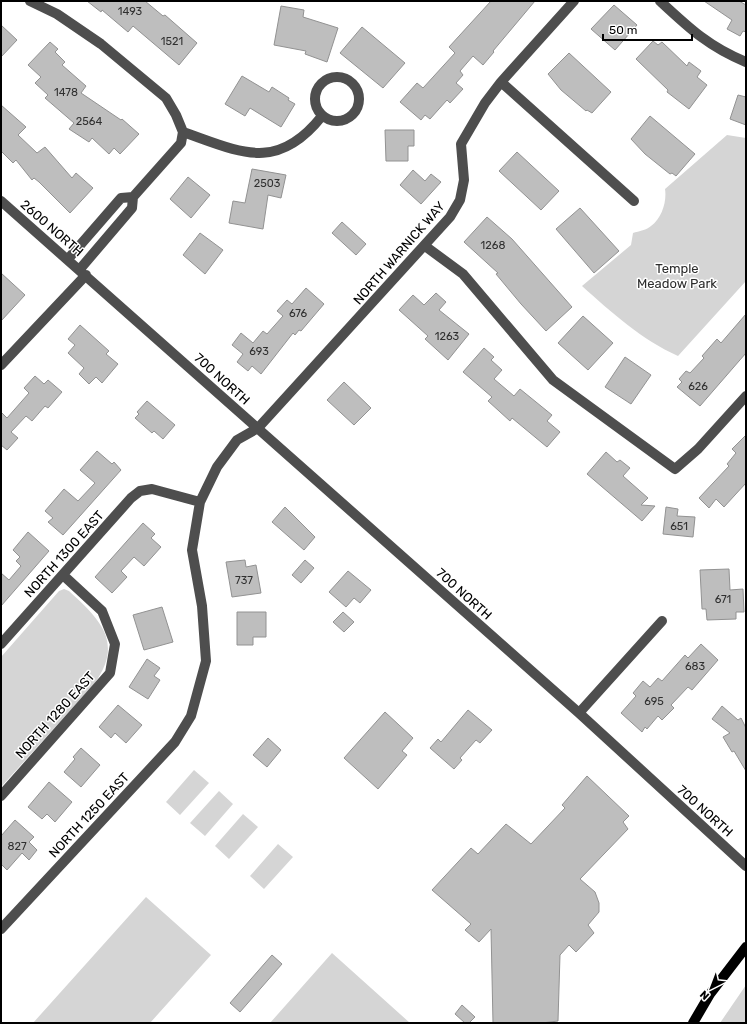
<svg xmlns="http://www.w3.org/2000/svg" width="747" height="1024" viewBox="0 0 747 1024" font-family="Rubik,sans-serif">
<rect width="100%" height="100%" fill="#fff"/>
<path fill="#d5d5d5" d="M727 135 746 138V281L678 356C642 340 611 312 582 286L631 245 633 233C639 231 647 230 651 226 662 218 667 201 665 189Z
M64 589 69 591C101 620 124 643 94 684L1 787V657L59 591Z
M194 770 209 783 180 815 166 802Z
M219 791 233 804 205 836 190 823Z
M243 814 258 827 229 859 215 846Z
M278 844 293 857 264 889 250 876Z
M146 897 211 955 150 1023H33Z
M332 953 410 1023H270Z
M746 985V1023H720Z"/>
<path fill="#bebebe" stroke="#929292" d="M87 1H145L163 16 165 15 197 43 179 65 133 26 128 32 102 10 101 12Z
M491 1H535L493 51 494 52 483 65 473 56 460 71 463 75 456 83 463 89 450 103 447 100 430 119 425 115 421 120 400 102 417 83 423 88 455 53 449 47Z
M704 1H739L746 5V32L743 31 740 36 727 29 732 20Z
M614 5 637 25 615 50 591 29Z
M281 6 304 10 303 17 338 28 327 62 305 54 306 51 274 45Z
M1 25 17 40 1 57Z
M362 27 405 63 383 88 340 53Z
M653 41 658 45 662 42 687 66 689 62 701 71 697 77 707 85 689 109 667 92 668 90 636 59Z
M50 42 58 49 55 52 65 62 62 65 86 86 81 93 121 120 122 119 139 134 120 154 114 148 109 154 92 138 89 142 69 129 74 123 45 98 48 95 35 83 41 77 28 65Z
M569 53 611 92 592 113 587 110 586 111 561 90 548 74Z
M242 76 269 92 272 87 289 98 288 100 295 104 281 127 250 108 245 116 225 104Z
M738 95 746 97V125L730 119Z
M1 105 26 127 18 135 37 153 45 147 72 178 76 173 93 188 70 213 39 182 34 178 32 180 16 160 13 163 1 151Z
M650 116 695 154 676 176 672 173 670 174 645 154 631 139Z
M385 130H414V146H408V161H386Z
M517 152 559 191 541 210 499 171Z
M252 169 286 175 281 198 268 195 263 229 229 223 233 201 245 203Z
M413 170 425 181 431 174 441 182 421 204 400 185Z
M188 177 210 195 191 218 170 199Z
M580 208 619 251 594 273 556 229Z
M487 217 512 239 572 307 546 331 521 304 496 274 498 273 464 242Z
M342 222 366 244 356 255 332 233Z
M200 233 223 250 205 274 183 255Z
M1 273 25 295 1 321Z
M306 288 324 304 301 331 299 330 295 335 293 333 261 374 252 366 248 371 237 362 243 354 232 345 241 333 253 343 263 331 267 334 283 316 277 311 287 300 292 304Z
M436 293 446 302 439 310 469 334 448 360 425 339 428 336 399 310 413 295 424 305Z
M746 314V353L700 406 677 387 682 382 679 379 686 371 690 373 704 358 702 356 717 339 721 343Z
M583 316 613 343 588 370 558 343Z
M80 325 109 351 106 354 118 364 102 383 96 377 89 384 79 374 84 368 68 353 75 345 68 339Z
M484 348 494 357 491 360 502 370 494 379 514 396 520 389 552 415 547 421 560 432 547 447 512 418 510 421 488 401 492 397 463 372Z
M625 357 651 375 631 404 605 387Z
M35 376 44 384 48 380 62 392 48 408 45 406 32 421 26 416 11 432 18 438 7 450 1 445V412L7 418 29 393 24 388Z
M344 382 371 408 354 425 327 400Z
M147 401 175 425 163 439 154 431 152 433 135 418 139 414 137 412Z
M746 435V483L724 507 716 499 709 508 699 498 729 466 727 464 736 453 732 449Z
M97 451 112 464 114 462 121 470 63 535 48 522 53 518 45 511 64 489 78 501 95 483 80 470Z
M606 452 617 462 620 460 630 468 623 476 648 498 641 505 655 506 642 521 587 474Z
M285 507 315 537 304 550 272 522Z
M666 507 678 509 677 516 695 517 693 537 663 534Z
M143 523 155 534 151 538 161 547 144 566 134 557 121 571 127 577 112 593 95 577Z
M28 532 49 551 1 606V573L9 580 21 566 16 561 20 557 13 550Z
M245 560 246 567 256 565 261 593 232 597 226 562Z
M305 560 314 568 301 583 292 575Z
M729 569 730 590 743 589 744 612H736V619L707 620 706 609H702L700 570Z
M348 571 371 590 360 603 354 598 346 607 329 592Z
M162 607 173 642 144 650 133 615Z
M237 612H266V637H253V645H237Z
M343 612 354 622 344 632 333 622Z
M701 644 718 660 692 690 688 687 671 705 674 708 662 720 658 716 647 729 645 727 642 732 621 713 636 696 633 693 643 681 650 687 658 678 662 681 685 655 688 658Z
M147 659 160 668 154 676 160 680 148 699 129 687Z
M118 705 142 725 126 743 115 733 111 738 99 727Z
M722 706 738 720 741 718 746 728V771L734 751 732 752 723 737 730 733 712 719Z
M468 710 492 730 480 743 476 740 460 758 462 760 454 769 430 748 438 739 441 742Z
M385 712 413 738 402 751 407 755 378 789 344 758Z
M268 738 281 750 267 767 253 755Z
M81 748 100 765 81 787 64 772 75 759 73 757Z
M587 776 629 816 623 822 628 829 580 879 595 892 599 903V912L588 925 594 933 576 952 569 945 560 955 558 1021 542 1023H493L491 929 479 942 465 930 471 924 432 890 471 848 478 854 506 824 531 844 565 808 562 805Z
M49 782 72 802 55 822 47 814 42 819 28 807Z
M15 820 34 837 29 842 37 850 29 860 22 853 7 870 1 864V836Z
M272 955 282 964 240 1012 230 1003Z
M462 1005 475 1017 469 1023H465L455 1014Z"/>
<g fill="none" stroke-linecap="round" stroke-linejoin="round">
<path stroke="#4e4e4e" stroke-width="10" d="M30 1 57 14 101 44 166 98 176 115 183 132
M660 1C689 28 709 47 746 62
M315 99a22 22 0 1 1 44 0a22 22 0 1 1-44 0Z
M501 82 634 201
M183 132C240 152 277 173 322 116
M1 201 579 713 746 866
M425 246 463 274 553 380 675 469 698 449 746 396
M68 259 121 198 133 197
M80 269 132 208 133 197 181 143 183 132
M1 365 86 275
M1 644 131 498 140 491 152 489 200 502
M579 713 662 621
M1 796 110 673 115 644 102 611 63 575
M1 929 175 742 191 716 206 661 202 606 192 550 200 502 217 467 237 440 258 428 450 217 460 200 464 180 461 144 485 103 501 82 574 1"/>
<path stroke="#000" stroke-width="10" d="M693 1023 710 994 746 947"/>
</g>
<g text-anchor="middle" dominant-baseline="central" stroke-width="3" stroke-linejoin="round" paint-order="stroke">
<g font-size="11" fill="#303030">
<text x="130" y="11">1493</text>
<text x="172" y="41">1521</text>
<text x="66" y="92">1478</text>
<text x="89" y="121">2564</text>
<text x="267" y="183">2503</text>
<text x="493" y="245">1268</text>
<text x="298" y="313">676</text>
<text x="447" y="336">1263</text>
<text x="259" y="351">693</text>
<text x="698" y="386">626</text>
<text x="679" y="526">651</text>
<text x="244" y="580">737</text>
<text x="723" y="599">671</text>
<text x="695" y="666">683</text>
<text x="654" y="701">695</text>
<text x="17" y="846">827</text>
</g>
<g font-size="13" fill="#000" stroke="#fff">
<text transform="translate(52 228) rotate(41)">2600 NORTH</text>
<text transform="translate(399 253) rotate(-49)">NORTH WARNICK WAY</text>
<text transform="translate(222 379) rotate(42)">700 NORTH</text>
<text transform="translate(64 554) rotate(-48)">NORTH 1300 EAST</text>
<text transform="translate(464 594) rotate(42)">700 NORTH</text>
<text transform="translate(55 715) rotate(-48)">NORTH 1280 EAST</text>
<text transform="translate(705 811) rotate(42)">700 NORTH</text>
<text transform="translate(89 815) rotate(-47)">NORTH 1250 EAST</text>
</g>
<g font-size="13" fill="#2c2c2c" stroke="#fff">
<text x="677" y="268">Temple<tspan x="677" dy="15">Meadow Park</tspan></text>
</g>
</g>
<rect width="747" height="1024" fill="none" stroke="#000000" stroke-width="4"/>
<g transform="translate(711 988) rotate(222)" stroke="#ffffff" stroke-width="3" paint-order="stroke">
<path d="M0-3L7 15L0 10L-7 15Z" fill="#000000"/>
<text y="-6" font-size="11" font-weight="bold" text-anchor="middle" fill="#000000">N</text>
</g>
<path d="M603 34v6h89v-6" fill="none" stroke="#000000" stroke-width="2"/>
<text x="609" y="34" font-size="12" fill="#000000" stroke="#ffffff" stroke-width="3" paint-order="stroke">50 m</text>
</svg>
